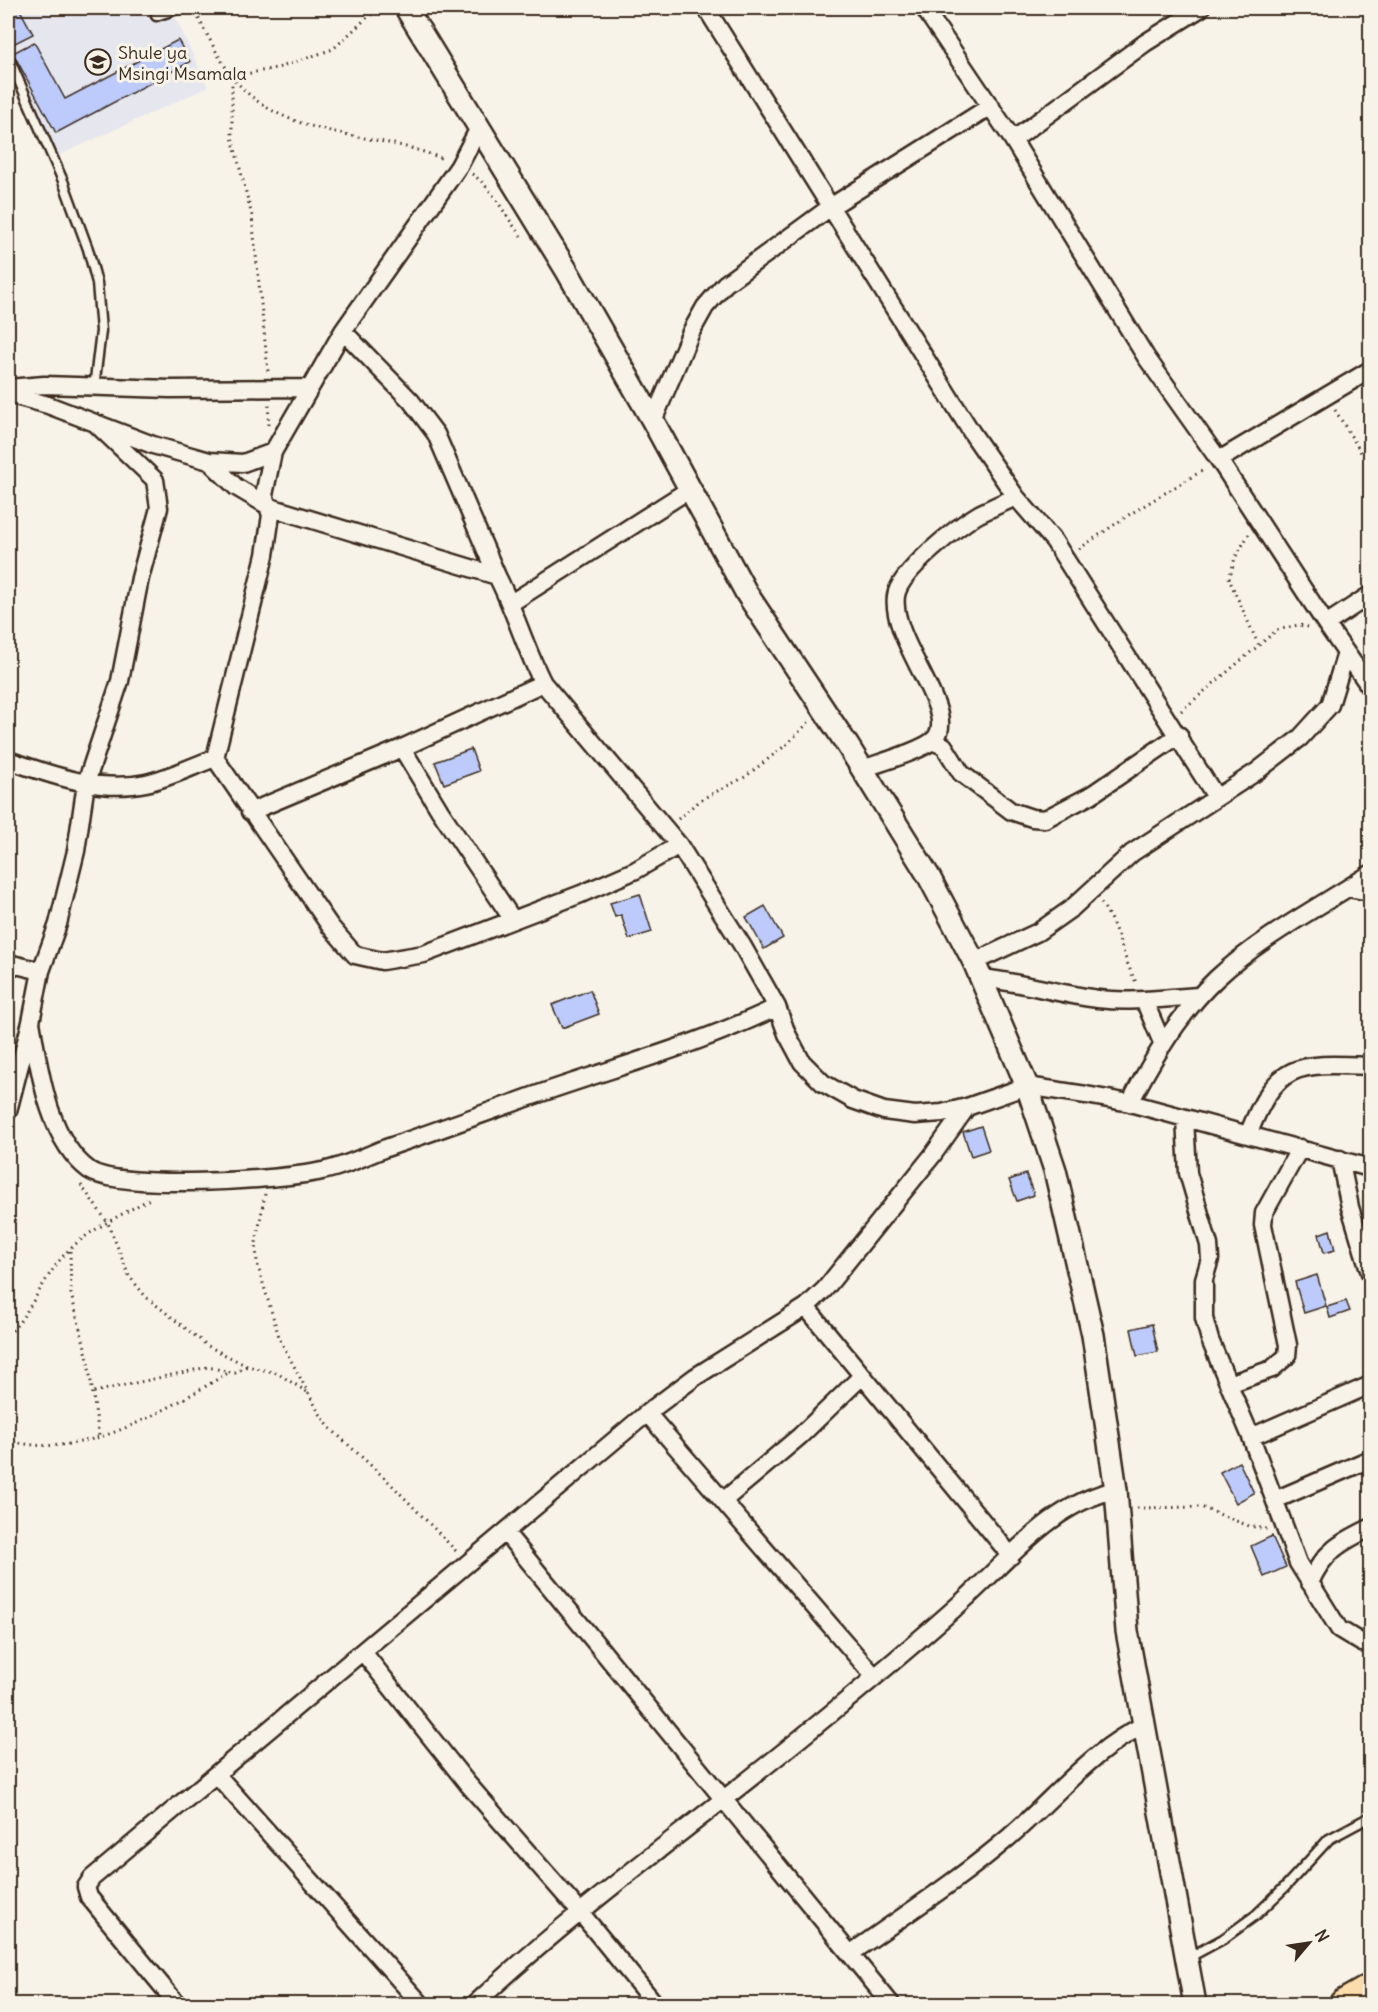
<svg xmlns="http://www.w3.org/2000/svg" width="1378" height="2012" viewBox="0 0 1378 2012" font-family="Delius,sans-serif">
<rect width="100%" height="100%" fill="#f7f3e8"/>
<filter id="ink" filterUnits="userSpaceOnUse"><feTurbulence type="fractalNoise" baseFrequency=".0167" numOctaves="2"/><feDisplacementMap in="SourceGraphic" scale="12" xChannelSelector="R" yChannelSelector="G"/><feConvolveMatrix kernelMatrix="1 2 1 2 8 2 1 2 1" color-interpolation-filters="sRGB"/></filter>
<g filter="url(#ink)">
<path fill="#e6e7ee" d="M8 8H171L208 87 49 160 8 71Z"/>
<path fill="#bdcbfc" stroke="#3b2a1e" stroke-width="1.5" d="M8 8H19L33 34 11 45 8 37Z
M178 40 190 62 56 133 13 53 34 42 65 99Z
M471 749 479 771 444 784 435 762Z
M640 894 652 932 629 939 621 915 615 917 610 903Z
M765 906 783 938 764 949 746 917Z
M590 990 599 1014 562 1028 552 1005Z
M981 1126 989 1150 971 1156 963 1132Z
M1026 1174 1034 1195 1017 1201 1009 1180Z
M1330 1230 1335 1250 1324 1253 1319 1234Z
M1317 1275 1326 1306 1304 1313 1295 1282Z
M1346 1301 1350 1311 1330 1318 1327 1307Z
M1152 1324 1158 1352 1137 1356 1131 1329Z
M1239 1462 1254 1493 1236 1503 1220 1472Z
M1272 1536 1286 1567 1264 1577 1251 1546Z"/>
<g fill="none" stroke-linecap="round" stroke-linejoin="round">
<g stroke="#3b2a1e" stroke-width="13">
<path id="service" d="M156 16 180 8
M8 56 63 181 88 249 97 283 101 331 94 388
M1188 1958 1223 1939 1256 1915 1285 1887 1329 1839 1370 1817"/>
</g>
<g stroke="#3b2a1e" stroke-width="21">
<path id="minor" d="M706 8 972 433 1016 497 1054 541 1216 797
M924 8 1013 140 1146 357 1219 460 1326 624 1370 687
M1013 140 1145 43 1201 8
M343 331 411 401 436 434 497 576
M8 388 44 385 170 389 309 388
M8 394 48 405 153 445 209 461 243 463 273 452 343 331 459 166 479 128
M653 421 691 332 705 307 725 284 832 206 991 106
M273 452 264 495 271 515 265 555 215 758 330 926 355 955 382 961 424 954 581 894 636 870 679 845
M1219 460 1370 370
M209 461 236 487 270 507 497 576C515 611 525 648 543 683L679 845 742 945 777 1007 787 1034 802 1062 823 1083 853 1100 884 1111 915 1115 942 1113 967 1107 1027 1086 1086 1095 1130 1103 1370 1168
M511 603 690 489
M1326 624 1370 595
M932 741 944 746 961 773 1011 811 1032 818 1045 819 1091 795 1179 735
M402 748 440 811 513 920
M8 760C52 775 99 793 146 783 169 778 193 766 215 758
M862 769C878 763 928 750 937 736 955 708 890 639 896 596 899 572 958 526 979 514 991 508 1004 502 1016 497
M250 812 402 748 543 683
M1348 888 1370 892
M974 962 1038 932 1072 908 1132 853 1256 772 1300 738 1330 705 1346 653
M8 963 41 971
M981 978C1021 982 1058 994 1098 999 1132 1003 1166 998 1199 996
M1144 1000 1163 1045
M31 1022C39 1068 48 1140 89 1170 119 1191 283 1180 322 1171 344 1167 365 1156 386 1148 433 1132 480 1115 527 1098 611 1068 697 1046 777 1007
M1130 1103C1152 1059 1180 1013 1216 979 1261 937 1319 907 1370 874
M8 1111 31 1022 41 971 58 924 76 851 86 783 120 681 140 578 159 508 155 480 95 423
M1185 1119 1188 1173 1209 1245 1210 1259 1204 1279V1318L1210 1340 1251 1437 1298 1563 1339 1629 1362 1643 1370 1644
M1248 1135C1277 1061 1297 1063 1370 1066
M1340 1159 1350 1207 1370 1273
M806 1307 1011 1556
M1229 1384 1272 1369 1287 1356 1288 1345 1263 1225 1264 1213 1300 1148
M647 1413 874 1676
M1251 1437 1370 1385
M1275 1500 1370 1459
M723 1501 800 1436 862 1376
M505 1532 891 2004
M1310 1583C1323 1552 1341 1542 1370 1528
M363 1652 467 1783 580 1912 655 2004
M217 1775 421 2004
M850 1954C903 1916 959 1880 1008 1838 1054 1799 1090 1751 1144 1725
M177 2004 89 1897 86 1887 92 1878 647 1413 695 1377 806 1307 825 1289 932 1156 967 1107
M475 2004C579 1906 697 1823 808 1732 861 1689 914 1645 964 1600 1010 1559 1052 1503 1116 1490"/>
</g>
<g stroke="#3b2a1e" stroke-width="26">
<path id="tertiary" d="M406 8 567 271 653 421 747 594 848 746 928 875 974 962 1027 1086 1055 1170 1093 1335 1116 1490 1127 1631 1195 2004"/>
</g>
<g stroke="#3b2a1e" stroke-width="33">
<path id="trunk" d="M1344 2004 1370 1989"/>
</g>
<path stroke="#3b2a1e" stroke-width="3" stroke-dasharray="1.5 4.5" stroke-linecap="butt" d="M193 8C206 31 218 59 235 80 285 141 375 130 443 159
M472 174C494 189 505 217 522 237
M268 371 252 216 232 137V83L241 75 281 67 333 49 370 15 384 8
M1335 410 1370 467
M268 425 269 404
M1249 534 1235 558 1229 579 1258 644
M1079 549 1130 514 1205 469
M1181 711 1277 630 1298 625 1308 627
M678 819 700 800 745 777 786 745 809 722
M1101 903C1119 928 1122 957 1137 984
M1368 1050 1370 1022
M81 1185 108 1223 129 1276 146 1297 208 1346 247 1366 277 1373 307 1392
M265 1194 256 1243 257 1263 280 1340 318 1411 329 1427 390 1483 456 1551
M70 1251 71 1294 87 1355 99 1436
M8 1335C33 1310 45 1272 71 1248 94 1227 124 1214 151 1198
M94 1392 208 1367 235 1373 247 1366
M8 1440C83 1463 165 1410 228 1373
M1137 1508 1201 1507 1249 1526 1267 1529"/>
<use href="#service" stroke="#f7f3e8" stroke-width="8"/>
<use href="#minor" stroke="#f7f3e8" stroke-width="16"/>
<use href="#tertiary" stroke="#f7f3e8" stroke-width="21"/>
<use href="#trunk" stroke="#fbddab" stroke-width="28"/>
</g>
</g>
<defs>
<g id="school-ring" transform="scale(1.35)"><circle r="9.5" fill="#f7f3e8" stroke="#3b2a1e" stroke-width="1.5"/><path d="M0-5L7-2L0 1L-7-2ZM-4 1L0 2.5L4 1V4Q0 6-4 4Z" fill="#3b2a1e"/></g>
</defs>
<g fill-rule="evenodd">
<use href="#school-ring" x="98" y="62"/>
</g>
<g text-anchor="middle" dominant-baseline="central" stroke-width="6" stroke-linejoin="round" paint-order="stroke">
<g font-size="18" fill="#3b2a1e" stroke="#f7f3e8" text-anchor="start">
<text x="118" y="52">Shule ya<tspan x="118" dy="21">Msingi Msamala</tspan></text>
</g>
</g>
<rect width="1378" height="2012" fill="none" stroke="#f7f3e8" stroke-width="30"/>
<rect x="15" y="15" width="1348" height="1982" fill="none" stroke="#3b2a1e" stroke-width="2" filter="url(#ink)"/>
<g transform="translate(1309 1943) rotate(61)" stroke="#f7f3e8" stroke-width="4.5" paint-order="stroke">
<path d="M0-4.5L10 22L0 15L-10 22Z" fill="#3b2a1e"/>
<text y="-9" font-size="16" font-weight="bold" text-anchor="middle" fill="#3b2a1e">N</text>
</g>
</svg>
